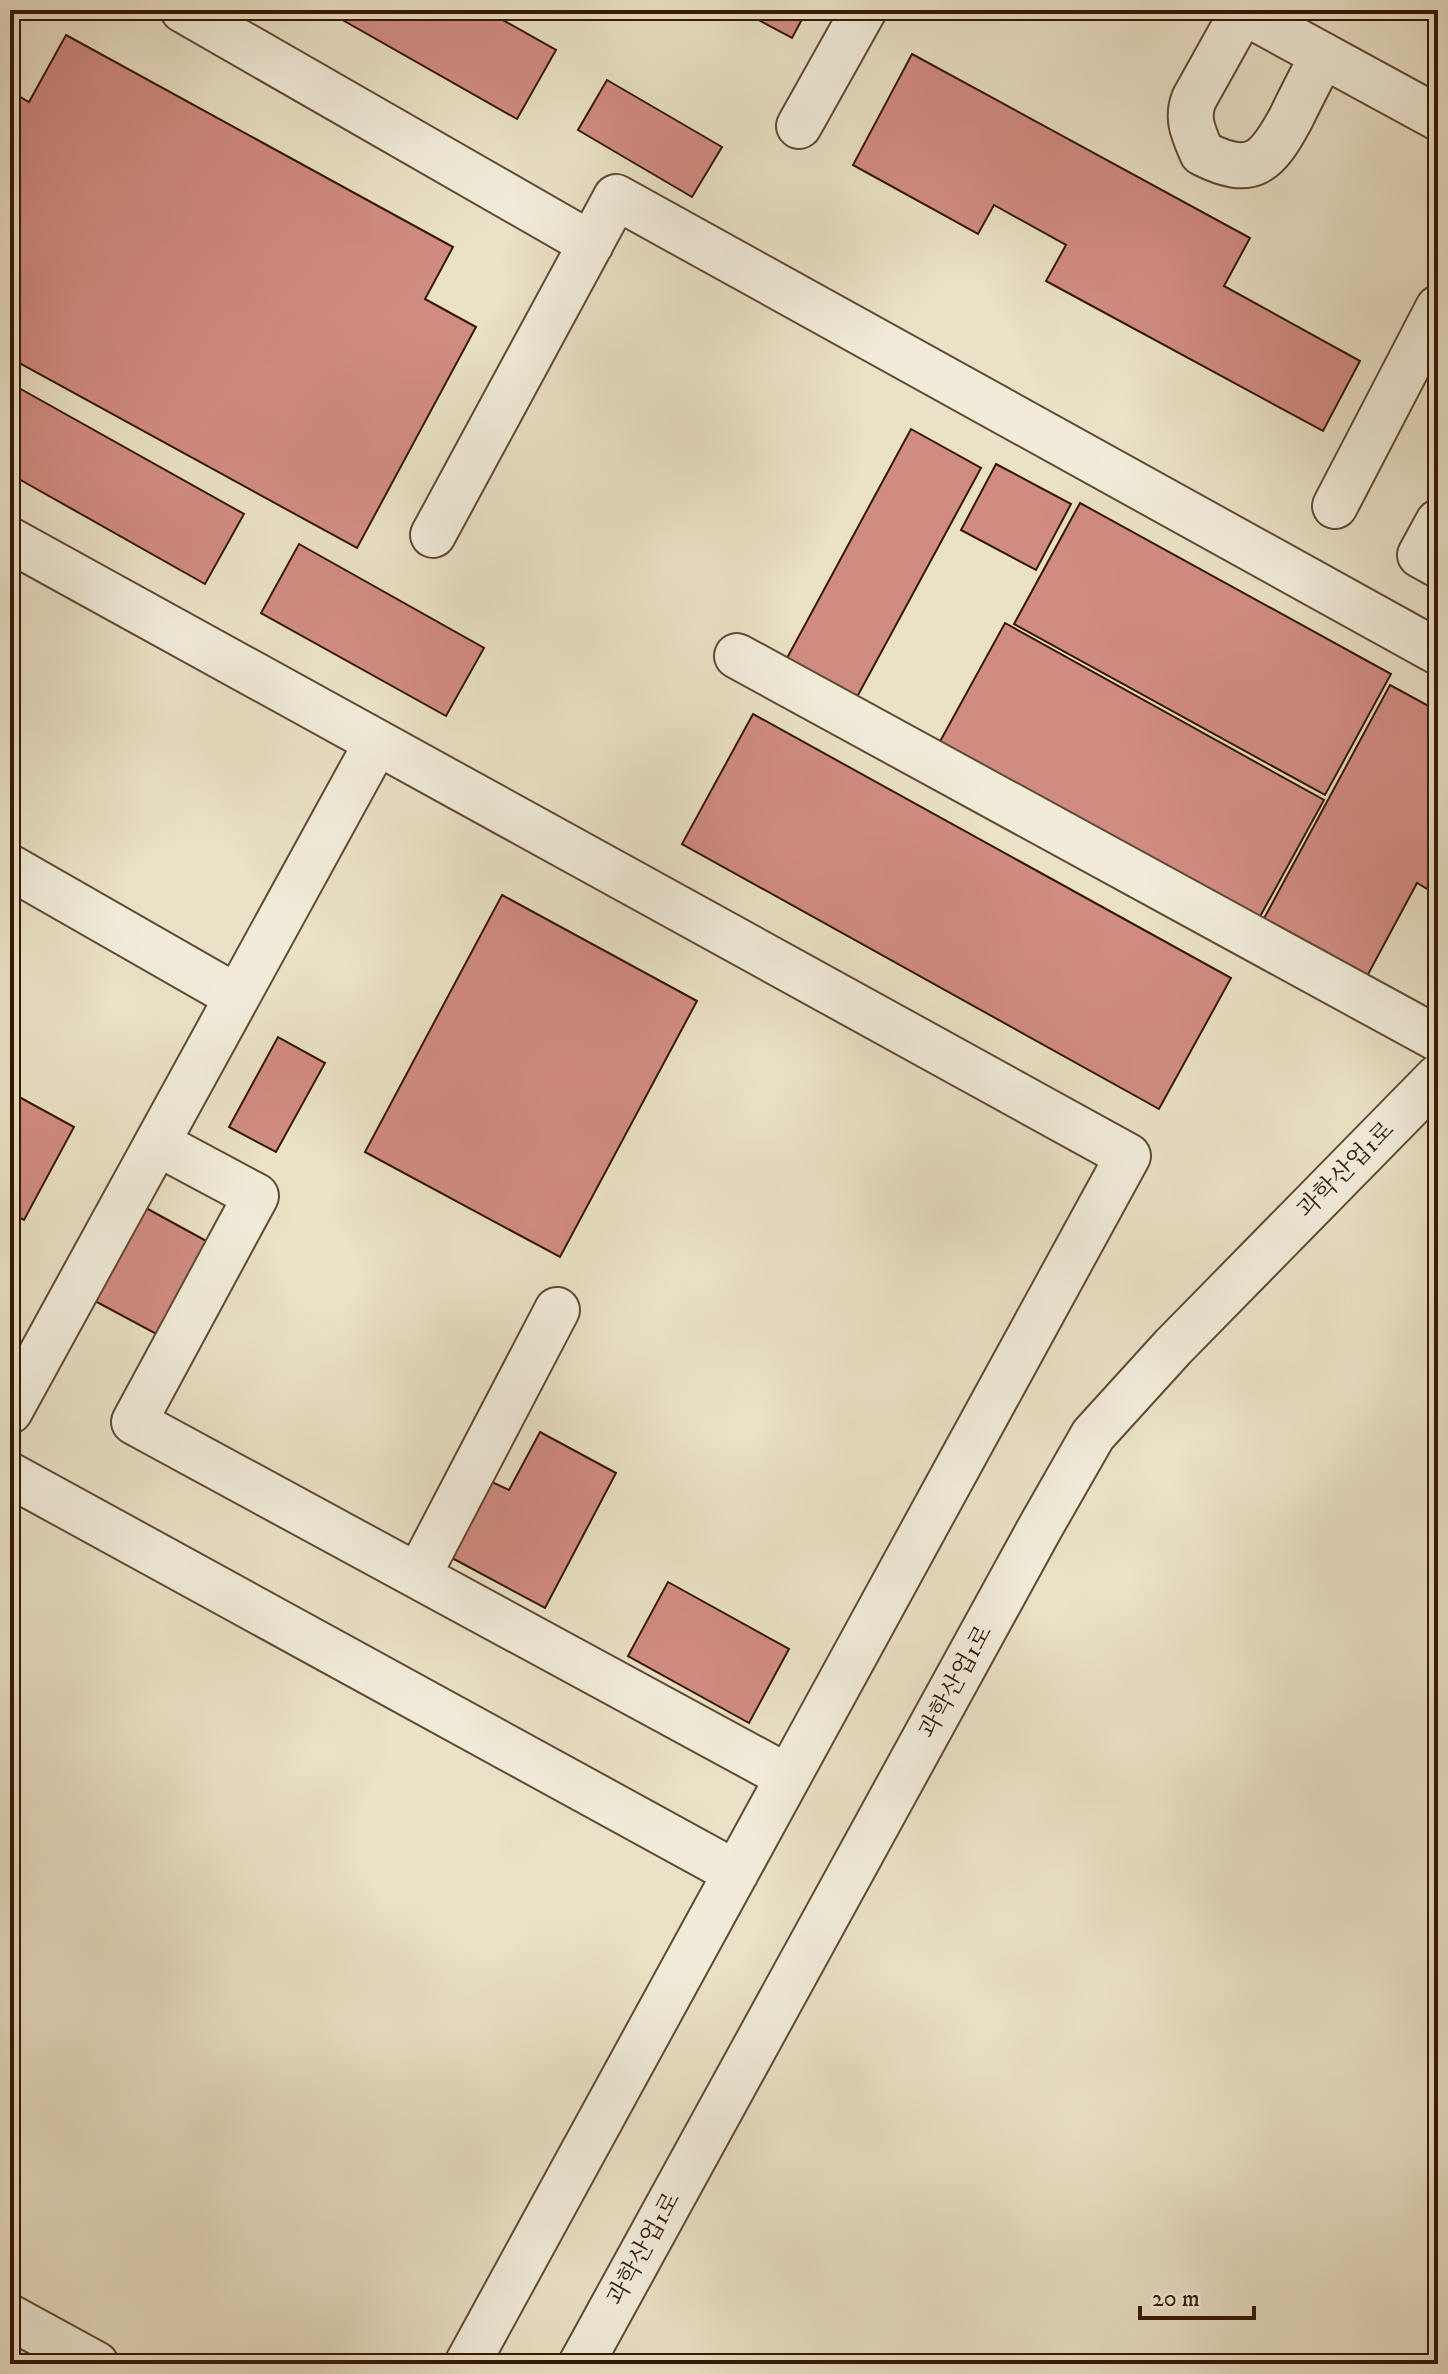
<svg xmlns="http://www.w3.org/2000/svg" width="1448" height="2374" viewBox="0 0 1448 2374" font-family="'IM FELL DW Pica','Noto Serif KR',serif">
<rect width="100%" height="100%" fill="#eae1c6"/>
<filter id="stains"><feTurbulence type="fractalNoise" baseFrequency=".0025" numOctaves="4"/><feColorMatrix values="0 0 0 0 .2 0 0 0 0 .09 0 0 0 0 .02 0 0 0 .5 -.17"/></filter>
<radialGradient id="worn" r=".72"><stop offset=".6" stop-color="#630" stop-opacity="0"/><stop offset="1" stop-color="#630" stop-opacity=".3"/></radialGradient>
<path fill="#d18c82" stroke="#351804" stroke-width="2" d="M325 10H485L556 50 517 119Z
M740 10H807L792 38Z
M66 35 453 247 425 299 476 327 357 548 10 358V91L29 102Z
M912 54 1250 238 1224 286 1360 361 1323 431 1046 281 1066 245 994 205 978 234 853 165Z
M607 80 722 147 692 197 578 130Z
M10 383 244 514 205 584 10 474Z
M911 429 981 468 857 697 787 658Z
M996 464 1071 504 1036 570 961 530Z
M1080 503 1391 674 1325 795 1014 624Z
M299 544 484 648 446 716 261 613Z
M1005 623 1324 800 1257 922 938 745Z
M1390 685 1438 711V890L1436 894 1417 883 1365 980 1261 924Z
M753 714 1231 978 1159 1109 682 844Z
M502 895 697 1001 560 1257 365 1152Z
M278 1037 325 1063 276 1152 229 1127Z
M10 1092 74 1127 24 1220 10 1213Z
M146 1208 210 1243 160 1336 95 1301Z
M540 1432 616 1473 545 1608 452 1558 492 1482 509 1490Z
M668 1582 789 1649 749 1723 628 1656Z"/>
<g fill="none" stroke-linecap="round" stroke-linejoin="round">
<g stroke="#624a34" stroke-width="48">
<path id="minor" d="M183 10 591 244
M1240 10 1438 118
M1243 11 1194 99C1186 119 1194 134 1202 153 1253 179 1267 162 1291 118 1301 97 1312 76 1323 55
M799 126 864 10
M1335 506 1438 308
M1438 522 1420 555 1438 565
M433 535 616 197 1438 652
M10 540 1128 1156 467 2364
M737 656 1438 1039
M10 867 237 997
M157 1143 256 1196 134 1422 788 1777
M10 1411 377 742
M10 1475 736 1873
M418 1576 557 1310
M10 2317 96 2364
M581 2364 1041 1526 1093 1435 1173 1347 1438 1077"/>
</g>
<use href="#minor" stroke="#f1ecda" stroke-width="44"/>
</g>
<g text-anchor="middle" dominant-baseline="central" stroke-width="6" stroke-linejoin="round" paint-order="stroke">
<g font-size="24" fill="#351804" stroke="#f1ecda">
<text transform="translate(1346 1170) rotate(-45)">과학산업1로</text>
<text transform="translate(956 1682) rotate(-61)">과학산업1로</text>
<text transform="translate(644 2249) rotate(-61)">과학산업1로</text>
</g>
</g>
<rect width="1448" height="2374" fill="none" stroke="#eae1c6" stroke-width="40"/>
<rect x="12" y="12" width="1424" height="2350" fill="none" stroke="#351804" stroke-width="4"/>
<rect x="20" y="20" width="1408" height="2334" fill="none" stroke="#351804" stroke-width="2"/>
<path d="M1140 2306v12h114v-12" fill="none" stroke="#351804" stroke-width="4"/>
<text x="1152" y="2306" font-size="24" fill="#351804" stroke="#f1ecda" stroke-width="6" paint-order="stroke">20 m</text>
<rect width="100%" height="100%" filter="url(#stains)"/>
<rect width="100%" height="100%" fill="url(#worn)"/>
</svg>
